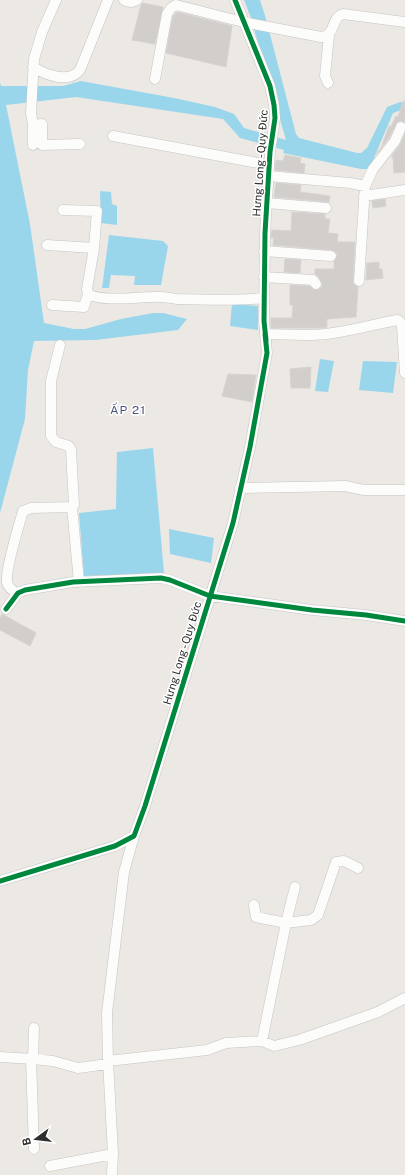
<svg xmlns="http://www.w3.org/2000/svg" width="405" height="1175" viewBox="0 0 405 1175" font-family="'Public Sans',sans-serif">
<rect width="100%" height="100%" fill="#ece8e4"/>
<path fill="#99d6ec" d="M244 0H260L266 19 296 134 299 138 357 153H361L367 148 387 107 400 102 405 103 401 110 393 113 371 165 367 169H361L283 153 284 150 240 138 223 119 76 97 6 105 30 224 44 323 74 329H85L121 319 153 313H163L187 319 178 330 95 340 34 341 28 370 25 419 0 513V83L1 86H63L81 81 174 98 215 107 234 114 244 128 286 140 251 18Z
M100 191 111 192 112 204 117 206V225L101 223Z
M109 235 163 241 168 246 161 285H134L135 276 111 275 109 288H102Z
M232 304 258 306V330L230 326Z
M320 359 334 361 328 392 315 391Z
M363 361 397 362 393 393 359 390Z
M153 448 164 573 84 576 79 513 116 509 117 452Z
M169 529 214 538 211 563 170 554Z"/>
<path fill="#d1cecb" stroke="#d7d4d0" d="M143 3 163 7 155 44 132 40 141 5Z
M177 12 232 26 226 67 166 53 173 16Z
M403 101 405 102V122L401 121 397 122 389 138 376 154 381 148 389 126 391 127 396 116 398 117Z
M405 134V172L394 173 393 157H391L400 145Z
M285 155 301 158 300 163 305 164 304 173 275 170 276 160 283 161Z
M276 183 301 185 300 192 330 196 329 202 274 197Z
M385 199 386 206 373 208 372 201Z
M292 212 325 214V219H330L328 233 338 234 337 242H355L353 281V284L358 287 356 317 327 319V327L324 328H271V318H292L293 305H290V285L310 286 314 290 320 289 322 287V283L318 276 315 274V269H334V262L337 257V253L331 250 273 245 274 238H271L272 230 291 231Z
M285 259 301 260 300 273 284 272Z
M379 262V269H382L383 278 366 280 367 263Z
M311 367 310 388H291L290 369Z
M228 374 256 375 252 402 222 396Z
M2 614 36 633 30 646 0 630V618Z"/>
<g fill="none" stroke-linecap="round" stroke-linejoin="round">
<g stroke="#c5c4c5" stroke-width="11">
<path id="street" d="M56 0 42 32 34 59 31 113 33 125 42 124V145L80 144
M124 0C128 2 133 3 137 0
M235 0 270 86 274 105 275 118 270 152 265 233 264 321 266 340
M33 67C46 75 69 84 80 70L108 0
M155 79 167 14 171 8 176 5 243 22 321 37C337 35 330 18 343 14L405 22
M328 83 325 76 329 35
M33 125V145
M113 136 269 165
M268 176 350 183 365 186 373 169 395 141 401 127
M364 196 405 190
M267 203 326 208
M63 210 97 211 94 248 87 289 88 294C102 302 136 297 152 297 161 296 169 298 177 299 206 300 235 301 264 298
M47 245 94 248
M264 251 331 256
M264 277 313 280 316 284
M359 281 365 186
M52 305 84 307 88 294
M265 334C287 334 312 337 333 333 355 330 376 324 397 320L400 322 402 326 405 373
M240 488 345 486 364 490H405
M72 507 79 582
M18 593C13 591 8 588 7 582 5 570 19 525 23 511L31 508 72 507 74 505 71 450 69 446 56 442 51 436V381L60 345
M6 609 18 593 25 590 73 582 161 578 170 580 210 596 312 610 366 615 405 621
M0 881 115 846 134 836 145 806 233 523 250 447 267 353 265 334 266 342
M254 905 256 917 286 923 295 887
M34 1028 33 1059 53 1061 78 1068 108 1064
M262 1041 286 923 311 920 318 915 336 862 344 861 358 868
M0 1057 33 1059
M31 1059 34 1149
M108 1061 207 1050 226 1043 262 1041 274 1046 299 1040 378 1012 405 998
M50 1166 113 1154
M112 1175 113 1154 108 1061 107 1013 124 872 134 836"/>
</g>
<use href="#street" stroke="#fcfcfb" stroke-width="10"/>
<g stroke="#fff" stroke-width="8">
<path id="cycleway" d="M235 0 270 86 274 105 275 118 270 152 265 233 264 321 266 340
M6 609 18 593 25 590 73 582 161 578 170 580 210 596 312 610 366 615 405 621
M0 881 115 846 134 836 145 806 233 523 250 447 267 353 265 334 266 342"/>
</g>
<use href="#cycleway" stroke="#00873e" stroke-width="5"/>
</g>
<g text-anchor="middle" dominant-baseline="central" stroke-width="3" stroke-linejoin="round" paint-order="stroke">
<g font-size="11" fill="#2e2e2e" stroke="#fff">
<text transform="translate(260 163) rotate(-86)">Hưng Long - Quy Đức</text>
<text transform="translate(182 653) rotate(-73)">Hưng Long - Quy Đức</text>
</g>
<g font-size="12" letter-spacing="1" fill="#4d5680" stroke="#fff">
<text x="128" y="410">ẤP 21</text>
</g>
</g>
<g transform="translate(36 1139) rotate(255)" stroke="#ffffff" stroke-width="3" paint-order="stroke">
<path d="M0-3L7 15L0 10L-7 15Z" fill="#2e2e2e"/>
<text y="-6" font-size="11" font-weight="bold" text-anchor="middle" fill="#2e2e2e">B</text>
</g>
</svg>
